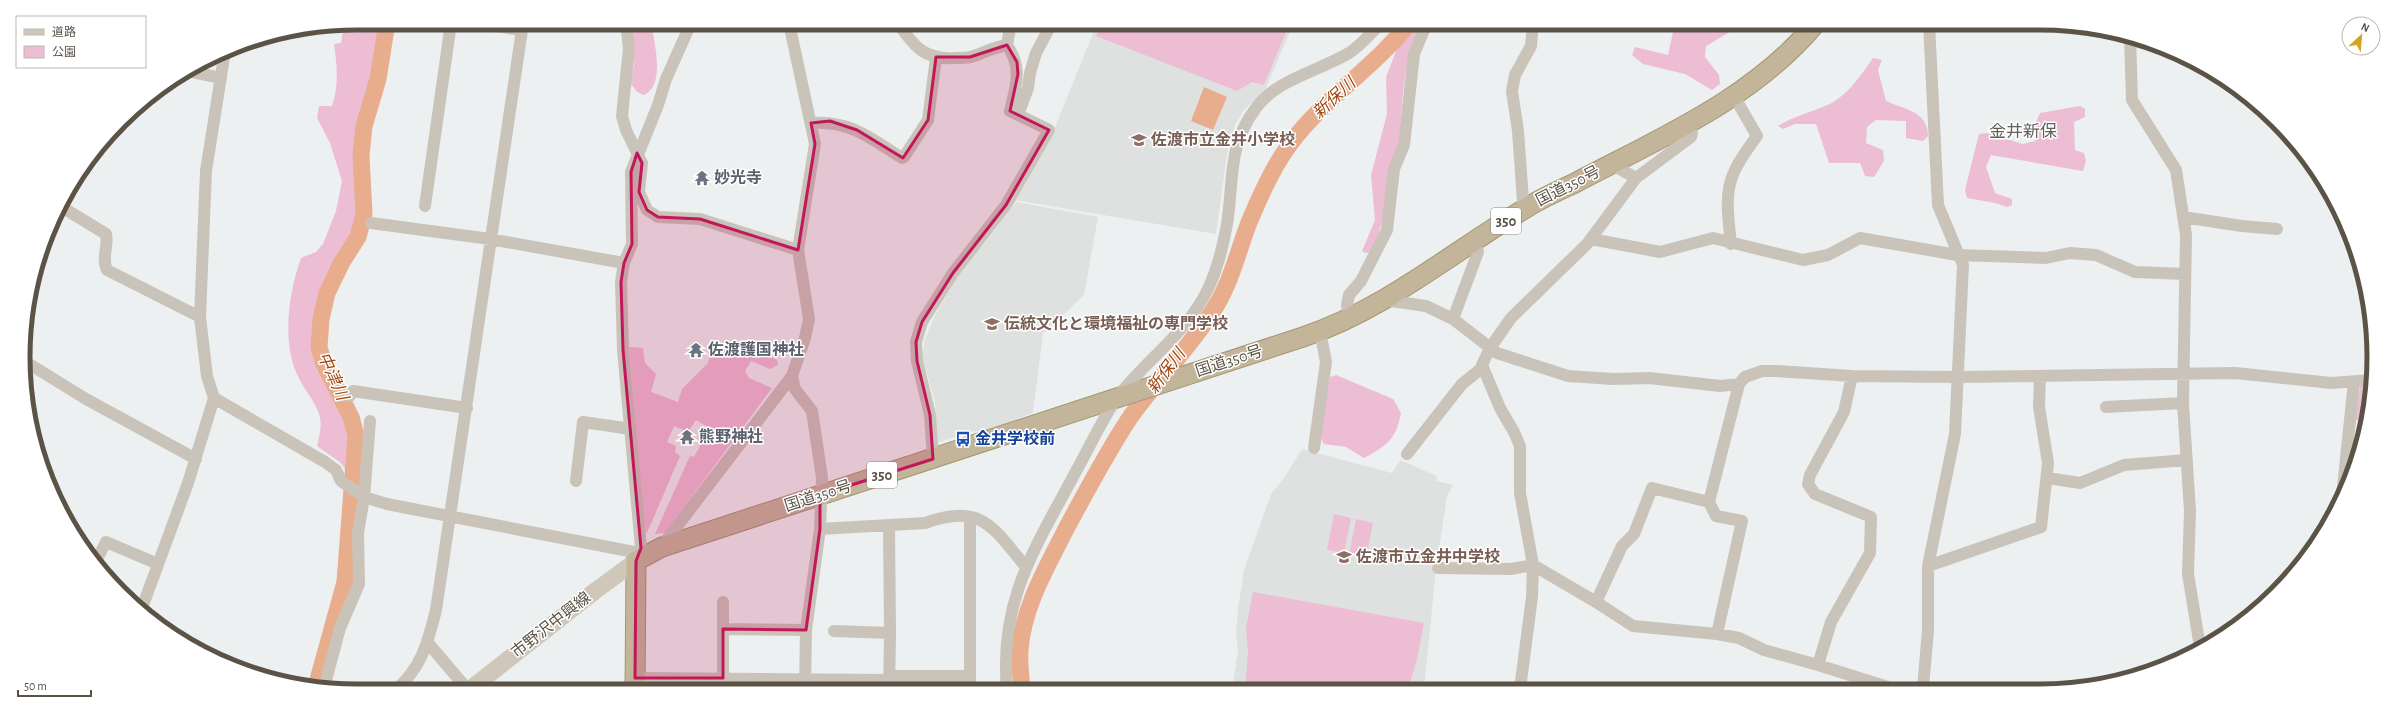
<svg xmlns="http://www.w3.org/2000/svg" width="2397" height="714" viewBox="0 0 2397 714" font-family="'Alegreya Sans','Noto Sans JP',sans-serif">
<rect width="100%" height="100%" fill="#edf0f0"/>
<path fill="#dfe1e1" d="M1085 23H1294L1265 90 1243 111 1235 125 1227 154 1216 234 1015 200 1055 127 1094 31 1084 27Z
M1016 202 1098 217 1084 295 1043 334 1033 413 991 429 970 432 937 443 935 401 922 358 925 339 935 315 964 266 989 238Z
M1302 449 1392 473 1400 460 1437 476 1436 481 1453 485 1447 496 1436 569 1424 689 1232 690 1238 651 1236 634 1238 609 1244 570 1271 494 1284 478Z"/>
<path fill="#ecbdd3" d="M381 23 374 84 358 136 357 169 359 213 355 231 339 253 323 287 314 322 316 360 348 420 353 438 349 475 341 463 317 446C319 437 322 427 320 418 317 402 302 388 296 372 282 338 289 292 301 258L316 252 323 244 336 211 342 181 330 143 317 118 319 106H332C339 85 337 65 334 44L341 43 344 24Z
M630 23H651C654 40 666 86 644 95L637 92 631 84 634 63Z
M1088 23H1290L1264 85 1252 82 1237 91 1096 36 1099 29Z
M1413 23H1422C1402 59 1403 101 1399 142 1395 179 1386 216 1372 251L1366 253 1362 251 1375 220 1371 175 1387 114 1386 77 1398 46Z
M1675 23H1732L1728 33 1706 46 1705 57 1719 75 1720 84 1712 90 1685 74 1643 64 1632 55 1635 47 1668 55Z
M1873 58 1882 60 1878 70 1886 101C1905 110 1928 111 1928 136L1923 141 1906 138V121L1876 120 1867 127 1866 143 1883 150 1884 161 1874 177 1865 176 1860 163H1829L1816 124H1795L1783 129 1778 126C1795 115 1814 112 1832 103 1850 92 1861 75 1873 58Z
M2080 106 2085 109V117L2074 122 2075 150 2084 153 2086 161 2083 171 1991 155 1986 167 1995 193 2012 199V205L2007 207 1995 203 1967 198 1965 190 1979 134 1986 133 2023 144 2035 141V125L2040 113Z
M727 342 744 344 777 360 778 365 770 369 751 361 745 371 749 378 772 388 665 533 655 534 690 456 694 457 710 428 696 420 688 432 674 426 667 442 676 446 675 452 680 456 647 533 644 527 629 347 643 348 645 363 656 374 651 392 678 402 682 389 708 363 711 351 716 345Z
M1336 375 1393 399 1401 413C1396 439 1388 445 1364 458L1346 447 1324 444 1320 437 1330 377Z
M2371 385 2368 422 2366 426 2355 419 2360 386Z
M1334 514 1351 518 1344 553 1327 550Z
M1356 519 1373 523 1366 558 1349 555Z
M1253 592 1424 623 1417 659 1408 689 1245 690 1248 653 1246 628Z"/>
<path fill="#e8ad8c" d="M1204 87 1227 97 1213 130 1191 121Z"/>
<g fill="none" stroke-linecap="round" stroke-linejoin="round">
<path stroke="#e8ad8c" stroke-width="17" d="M316 687 345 582 356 436 351 417 324 364 319 347 321 319 327 293 342 262 358 237 364 214 361 156 364 126 378 79 387 23
M1022 690C1021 677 1019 663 1020 650 1023 607 1047 567 1066 529 1086 492 1106 454 1129 419 1156 380 1191 347 1216 306 1231 281 1238 252 1248 225 1259 198 1272 168 1290 144 1324 98 1374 68 1409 23"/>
<g stroke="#a69572" stroke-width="21">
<path id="trunk" d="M635 691 636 561 662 547 1303 337C1386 309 1452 252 1526 208 1542 198 1558 191 1575 183 1660 138 1753 99 1816 23"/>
</g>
<path stroke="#cac3b9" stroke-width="12" d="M475 23 522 30
M626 23 629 48 622 116 626 130 642 163 639 192 647 210 658 217 700 219 798 250
M898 23C914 47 925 60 955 58 960 58 966 58 971 57 983 53 994 47 1007 45
M2130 37 2132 100 2176 170 2186 235 2183 403 2190 511 2188 574 2200 647
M192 72 221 78
M1018 115 1028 88 1030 73 1036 53 1052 23
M811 123C850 120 870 138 902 158L904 157 928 120 936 57
M1618 168 1636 178
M60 206 106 234C109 246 101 258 107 270L200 317
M425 206 451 23
M1526 208 1523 201 1518 131 1512 91 1515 75 1531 46 1533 23
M2183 217 2242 226 2277 229
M371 223 490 239 624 263
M1591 239 1660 252 1713 238 1803 260 1828 255 1860 238 1957 255 2046 258 2070 253 2096 255 2135 272 2185 274
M1731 244C1725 190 1724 180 1757 136L1734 96
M1384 300 1426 306 1453 319 1497 353 1568 376 1613 379 1649 378 1720 386 1739 384 1745 377 1762 371H1776L1852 376 1957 377 2235 373 2331 383 2372 380
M1349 319 1347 305 1349 295 1361 281 1387 230 1394 169 1404 145 1414 54 1427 23
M1453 319 1478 252 1476 241
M26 362 86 399 196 459
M792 376 795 389 812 411 822 478 820 529 806 630 805 690
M1852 376 1844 412 1810 475 1808 484 1815 494 1871 517 1870 553 1831 622 1818 665 1891 688
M350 396 353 391 467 408
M214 398 325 462 336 470 341 481 364 497 387 504 634 552 636 561
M2106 407 2183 403
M1314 448 1326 362 1320 331
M1407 454 1462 384 1482 368
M933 459 930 415 917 361 916 342 922 322 953 273 1006 205 1049 130 1010 111C1016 85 1023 69 1007 45L1011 23
M2048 478 2080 483 2124 465 2187 460
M576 481 583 422 631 429
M2343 487 2354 382
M1709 502 1739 384
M889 525 890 633
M820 529 925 523C982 502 993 528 1026 567
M662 546 792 376 805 338 809 319 798 250 815 144 789 23
M636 561 641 548 623 350 621 282 624 263 632 244 631 172 658 105 666 79 691 23
M95 563 106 542 158 564
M1928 566 2041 527 2048 463 2039 407 2040 376
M1438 568 1511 569 1533 565 1596 602 1633 626 1717 634 1739 638 1764 650 1818 665
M723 602V690
M1596 602 1622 546 1634 534 1652 488 1709 502 1716 516 1742 521 1717 634
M142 608 188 483 214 398 207 376 200 317 206 171 225 51
M723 629 806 630
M834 631 890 633 889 690
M428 643 468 690
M890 676H970V690
M970 676V517
M635 678 889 680
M324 688 340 628 359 584 358 533 364 497 370 421
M1923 688 1928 630V566L1955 434 1963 265 1938 205 1929 23
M1520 689 1532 597 1533 565 1520 493V446L1514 432 1500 408 1482 365 1490 348 1511 318 1587 244 1636 178 1691 137 1692 133 1687 124
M1007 690C999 601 1034 550 1074 475 1089 449 1102 418 1120 394 1148 359 1188 331 1208 289 1218 268 1223 246 1227 224 1234 181 1227 146 1256 108 1277 79 1319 71 1349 53 1360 46 1371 33 1381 23
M394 691C421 670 428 642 436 610L523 23"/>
<path stroke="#cfc8ba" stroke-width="17" d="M468 691 595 591 636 561"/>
<use href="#trunk" stroke="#c2b59a" stroke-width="19"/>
</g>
<path fill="#c2185b" fill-opacity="0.2" stroke="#c2185b" stroke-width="3" stroke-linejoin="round" d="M1007 45 1017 62 1018 74 1010 111 1049 130 1006 205 953 273 922 322 916 342 917 361 930 415 933 459 820 495V529L806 630 723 629V678H635L636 561 641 548 623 350 621 282 624 263 632 244 631 172 637 153 642 163 639 192 647 210 658 217 700 219 798 250 815 144 811 123 830 121 857 130 903 158 928 120 936 57H970Z"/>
<defs>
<g id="school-bare" transform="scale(1.2)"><path d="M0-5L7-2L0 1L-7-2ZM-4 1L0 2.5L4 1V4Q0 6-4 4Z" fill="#8d6e63" stroke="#fff" stroke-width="2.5" paint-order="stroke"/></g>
<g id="temple-bare" transform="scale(1.2)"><path d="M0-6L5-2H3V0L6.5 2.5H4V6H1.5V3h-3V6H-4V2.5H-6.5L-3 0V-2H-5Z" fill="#6b7280" stroke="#fff" stroke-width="2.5" paint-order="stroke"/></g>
<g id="university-bare" transform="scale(1.2)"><path d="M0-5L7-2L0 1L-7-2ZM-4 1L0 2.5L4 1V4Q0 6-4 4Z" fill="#8d6e63" stroke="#fff" stroke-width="2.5" paint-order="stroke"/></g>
<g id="bus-bare" transform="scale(1.2)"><path d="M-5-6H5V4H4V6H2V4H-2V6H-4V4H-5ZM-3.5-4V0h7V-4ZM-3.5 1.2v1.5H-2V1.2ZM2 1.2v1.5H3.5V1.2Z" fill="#1a4fb4" stroke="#fff" stroke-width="2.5" paint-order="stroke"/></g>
</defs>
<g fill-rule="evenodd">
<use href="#school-bare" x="1139" y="140"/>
<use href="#temple-bare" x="702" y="178"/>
<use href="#university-bare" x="992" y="324"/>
<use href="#temple-bare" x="696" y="350"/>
<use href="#temple-bare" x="687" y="437"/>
<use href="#bus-bare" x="963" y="439"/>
<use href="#school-bare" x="1344" y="557"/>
</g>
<g text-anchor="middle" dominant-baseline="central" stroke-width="3" stroke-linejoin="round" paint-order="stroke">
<g fill="#fff" stroke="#8c877e" stroke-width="1">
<rect x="1491" y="208" width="30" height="26" rx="3"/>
<rect x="867" y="462" width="30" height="26" rx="3"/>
</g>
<g font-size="15" font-weight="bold" fill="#5a5346">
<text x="1506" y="221">350</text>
<text x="882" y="475">350</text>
</g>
<g font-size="16" font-weight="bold" fill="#785e54" stroke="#fff" text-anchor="start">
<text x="1151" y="140">佐渡市立金井小学校</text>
<text x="1004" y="324">伝統文化と環境福祉の専門学校</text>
<text x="1356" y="557">佐渡市立金井中学校</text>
</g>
<g font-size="16" font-weight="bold" fill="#5b616d" stroke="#fff" text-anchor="start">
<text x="714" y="178">妙光寺</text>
<text x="708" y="350">佐渡護国神社</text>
<text x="699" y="437">熊野神社</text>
</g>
<g font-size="16" fill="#5a5346" stroke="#fff">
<text transform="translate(1568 186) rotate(-27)">国道350号</text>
<text transform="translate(1229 361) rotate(-18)">国道350号</text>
<text transform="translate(818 496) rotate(-18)">国道350号</text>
<text transform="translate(551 625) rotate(-38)">市野沢中興線</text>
</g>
<g font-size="16" font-weight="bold" fill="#164399" stroke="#fff" text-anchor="start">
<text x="975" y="439">金井学校前</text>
</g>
<g font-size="17" font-style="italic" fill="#a14712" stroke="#fff">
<text transform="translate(1334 98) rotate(-43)">新保川</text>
<text transform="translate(1166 371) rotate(-53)">新保川</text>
<text transform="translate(333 376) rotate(66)">中津川</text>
</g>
<g font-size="17" fill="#62605a" stroke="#fff">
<text x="2023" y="131">金井新保</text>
</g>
</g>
<path d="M0 0H2397V714H0ZM357 30H2040A327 327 0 0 1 2367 357V357A327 327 0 0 1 2040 684H357A327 327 0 0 1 30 357V357A327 327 0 0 1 357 30Z" fill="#fff" fill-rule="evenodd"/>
<path fill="none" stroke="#5a5346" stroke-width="5" d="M357 30H2040A327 327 0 0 1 2367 357V357A327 327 0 0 1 2040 684H357A327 327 0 0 1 30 357V357A327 327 0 0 1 357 30Z"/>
<rect x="16" y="16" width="130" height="52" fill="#ffffff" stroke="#bdbab5"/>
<rect x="24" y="29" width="20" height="6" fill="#cfc8ba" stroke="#bdbab5"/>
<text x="52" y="36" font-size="12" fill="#5a5346">道路</text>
<rect x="24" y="46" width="20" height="12" fill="#ecbdd3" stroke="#bdbab5"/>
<text x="52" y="56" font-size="12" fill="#5a5346">公園</text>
<g transform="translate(2361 36) rotate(26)"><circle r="19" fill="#ffffff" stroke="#bdbab5"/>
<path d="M0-3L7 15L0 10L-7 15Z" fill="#d7a421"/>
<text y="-6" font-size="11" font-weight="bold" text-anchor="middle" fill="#5a5346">N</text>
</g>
<path d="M18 690v6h73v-6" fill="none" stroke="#5a5346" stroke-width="2"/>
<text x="24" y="690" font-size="12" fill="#5a5346" stroke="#ffffff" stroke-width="3" paint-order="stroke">50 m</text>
</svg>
